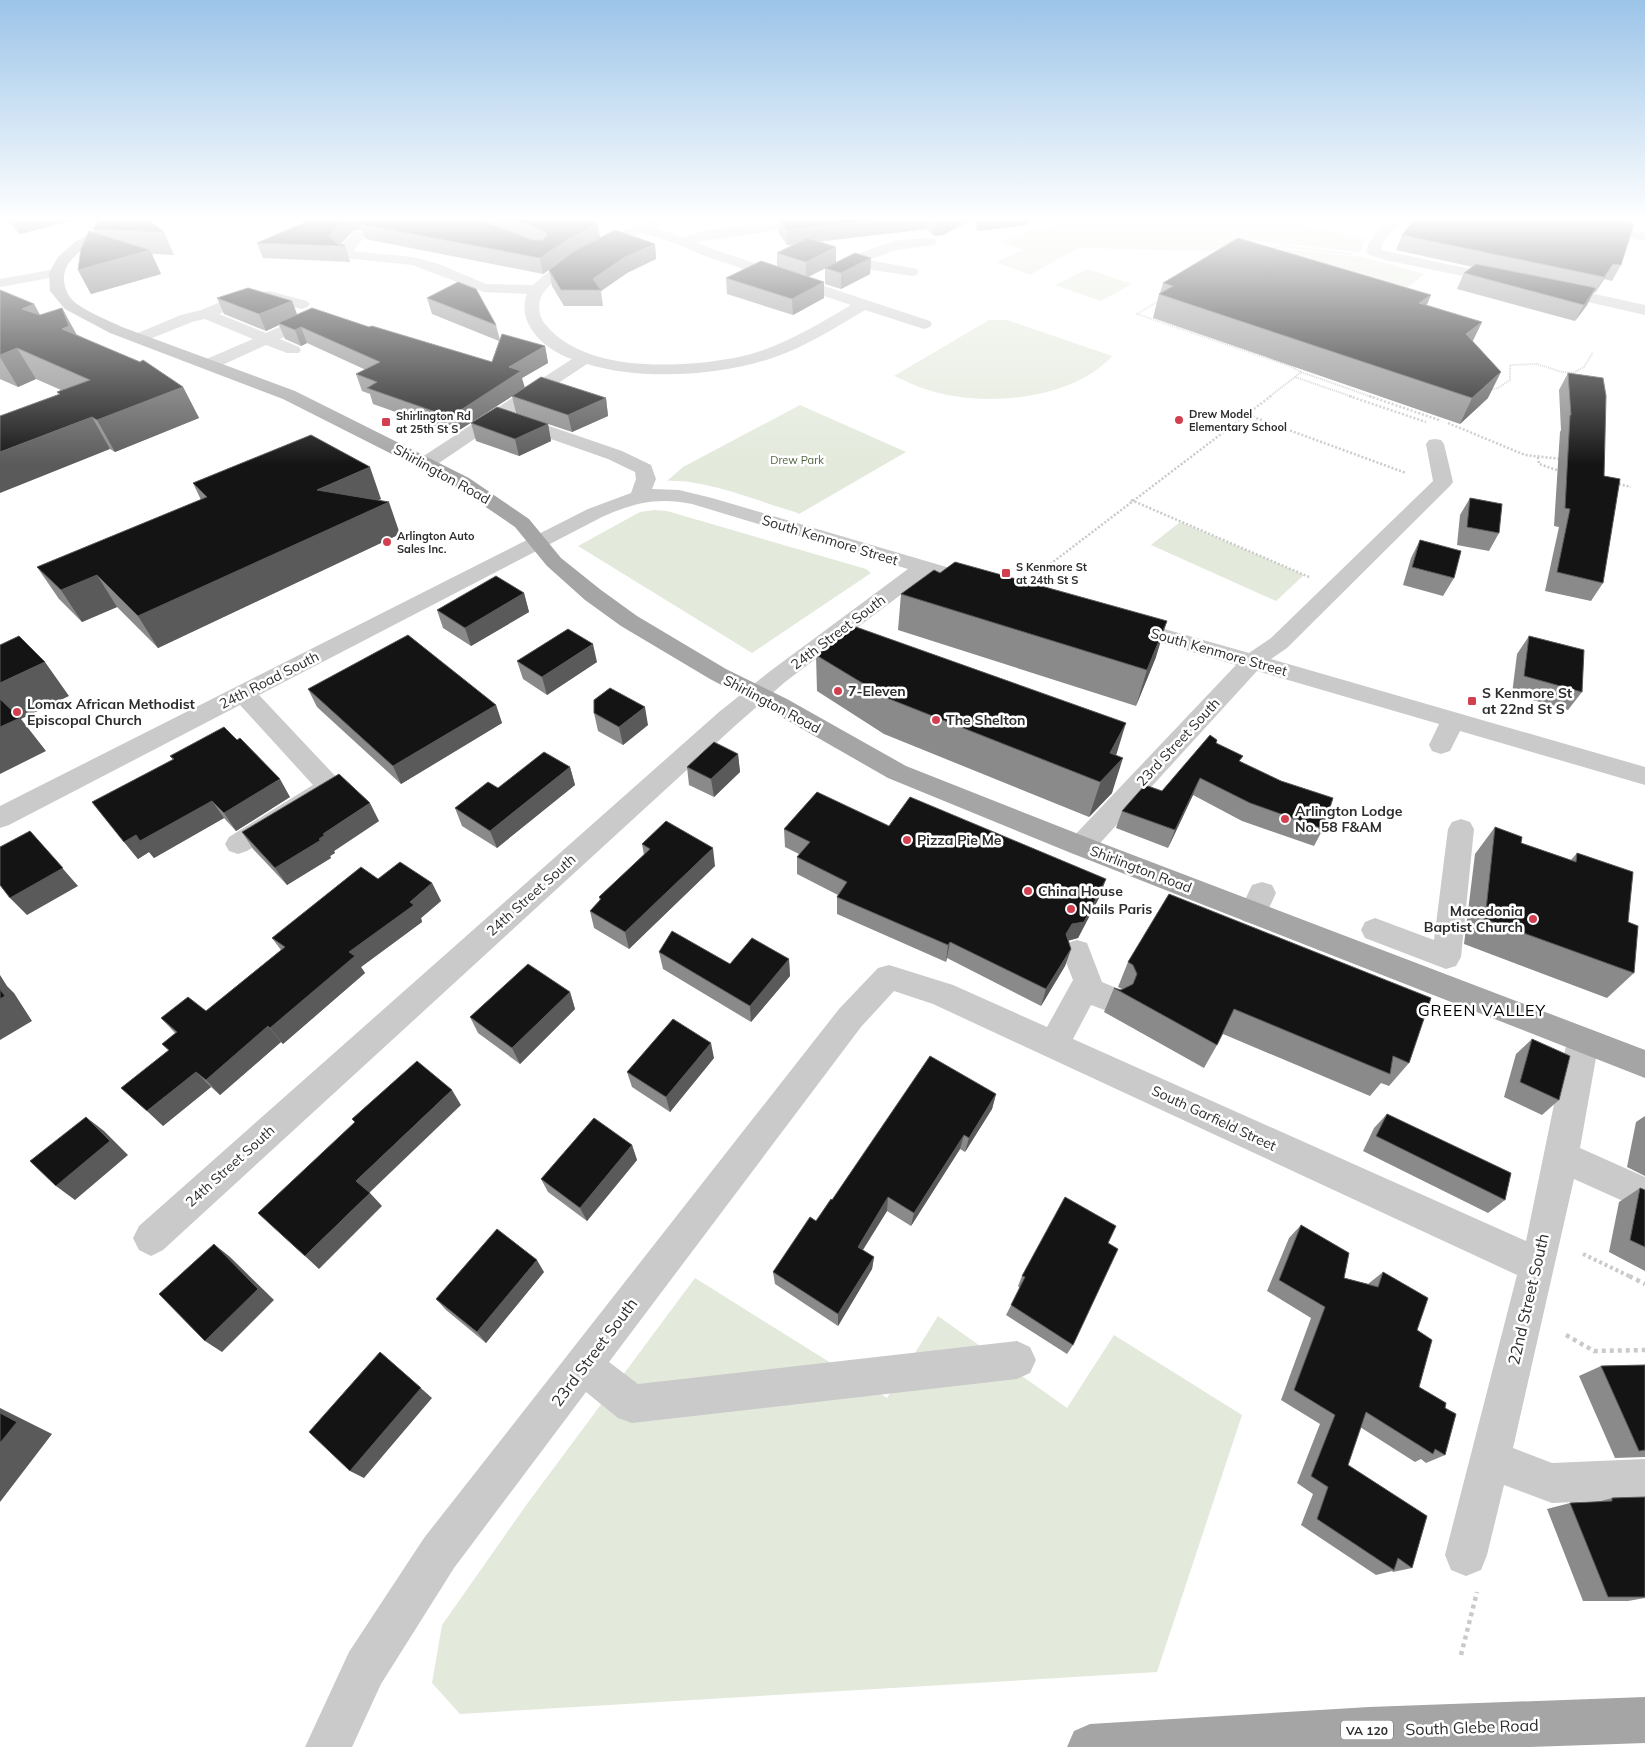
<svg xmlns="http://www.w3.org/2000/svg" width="1645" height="1747" viewBox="0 0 1645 1747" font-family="Mulish,sans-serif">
<rect width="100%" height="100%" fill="#fff"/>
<path fill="#e3e9db" d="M1086 220H1295L1292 224 1366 238 1360 252 1256 241 1209 251 1078 248 1030 275 996 262 1024 250 1000 241 1029 231Z
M1285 249 1362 257 1425 274 1393 298 1250 260Z
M1087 269 1132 284 1101 301 1055 285Z
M989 320H1007L1112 356C1072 401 980 408 925 389 915 386 904 380 894 376Z
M800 405 906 452 799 514 795 512C757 501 705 479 667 481L683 467Z
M654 510 667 511 866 569 871 573 752 653 578 546 640 512Z
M1180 522 1304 575 1276 601 1151 545Z
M695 1278 887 1398 938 1316 1067 1408 1114 1335 1242 1415 1157 1672 460 1714 432 1683 442 1625 527 1504Z"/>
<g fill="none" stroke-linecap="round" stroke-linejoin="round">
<path stroke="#cacaca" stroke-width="2" stroke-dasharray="1 1" stroke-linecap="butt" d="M1271 249 1281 246 1352 254
M1160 300 1137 314 1290 366 1301 372
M1295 377 1301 372 1372 397
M1490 390 1498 388 1510 380V365L1537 364 1562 372 1573 373 1584 367 1593 352
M1269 397 1295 377 1353 397"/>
<path stroke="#cacaca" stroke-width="2.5" stroke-dasharray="2 2" stroke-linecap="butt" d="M1349 396 1426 422
M1369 396 1439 420
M1245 414 1406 473
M1448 423 1525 455 1562 459
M1538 457 1539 464 1560 471
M1615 483 1631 487
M1131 500 1309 577
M1028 581 1271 396"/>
<path stroke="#cacaca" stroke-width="4" stroke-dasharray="3 3" stroke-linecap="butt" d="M1583 1254 1631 1277"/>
<path stroke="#cacaca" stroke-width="4.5" stroke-dasharray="4 4" stroke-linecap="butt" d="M1629 1276 1645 1284
M1566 1335 1594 1351 1645 1350
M1461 1655 1477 1592"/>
<path fill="#cacaca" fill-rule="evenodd" d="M648 220H667L653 228 683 237 702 231 788 220H828L821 224 696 242 712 249 930 321 932 324 930 327 924 329 865 310C836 327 807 346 775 357 721 376 642 381 587 364L509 416H520L622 451 651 465 656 479 652 489 679 490 712 498 977 576 980 581 977 586 969 587 927 575 785 682 737 724 163 1250 151 1256 139 1250 133 1238 139 1226 719 712 769 672 908 569 692 504C658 497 633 503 602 517L259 695 339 780 343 787 339 794 247 851 238 854 229 851 225 844 229 837 313 785 240 705 9 825 0 828V806L588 509 631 493 636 479 635 472 608 459 508 424 505 420 507 417 433 467 426 469 419 467 417 463 419 459 572 359C547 351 515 324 527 294L484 292 412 265 344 258 336 251 354 232 359 231 366 235 353 251 413 257 439 264 486 284 533 285C566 254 608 238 648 220ZM641 233 678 244 702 255 851 305C815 326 777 350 734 358 678 368 584 373 545 324 538 316 537 300 544 292 564 265 610 247 641 233Z
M1387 220H1401L1382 244 1381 250 1502 276 1507 277 1509 280 1507 283 1502 284 1385 260 1369 255 1367 252 1368 244Z
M1549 220H1578L1645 233V241L1556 224Z
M930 238 935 239 937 242 935 245 896 250 869 260 917 269 919 272 917 275 912 276 854 267 837 275H827L825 272C831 263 879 246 891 242 904 239 917 239 930 238Z
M56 269 61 270 63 273 61 276 0 287V279Z
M1554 285 1645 305V315L1549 293 1546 290 1549 287Z
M269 291 307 301 310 304 307 307 302 309C264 299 255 298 219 314L266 333 309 314H321L323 317 321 320 280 339 299 347 301 350 299 353H287L266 345 216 368H204L202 364 204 360 253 339 205 319 192 322 145 341H133L131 338 133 335 181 315 201 310 235 296Z
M1435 439 1441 440 1444 444 1453 482 1450 486 1287 648 1271 659 1645 767V785L1460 731 1450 751 1441 754 1432 751 1429 745 1439 724 1257 671 1091 853 1081 856 1071 853 1068 846 1071 839 1236 665 1118 630 1115 625 1118 620 1126 618 1249 653 1271 638 1433 481 1426 444 1429 440Z
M1461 819 1470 822 1474 829 1461 957 1456 966 1446 969 1365 938 1361 930 1365 922 1375 918 1434 940 1448 829 1452 822Z
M1262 882 1272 885 1276 893 1263 921 1253 924 1243 921 1239 913 1252 885Z
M1077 940 1087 943 1102 982 1121 990 1125 999 1121 1008 1110 1012 1091 1005 1073 1039 1526 1241 1567 1041 1572 1031 1583 1027 1594 1031 1599 1041 1580 1148 1645 1177V1211L1574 1179 1513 1448 1552 1463 1645 1459V1499L1552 1503 1504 1485 1487 1555 1481 1570 1466 1576 1451 1570 1445 1555 1517 1275 933 1004 894 991 861 1027 609 1362 638 1384 1017 1341 1030 1347 1036 1360 1030 1373 1017 1379 632 1423 618 1418 586 1392 454 1568 381 1684 352 1747H305L349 1652 424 1538 839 1009 878 968 889 965 953 985 1047 1027 1073 980 1062 952 1067 943Z"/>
<path fill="#a5a5a5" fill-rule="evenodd" d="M118 220H136L134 223C112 234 61 251 64 281 65 290 69 298 77 304 90 313 107 320 122 327L295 391 469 478 529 519 561 558 601 590 637 616 726 669 787 699 906 766 1091 839 1645 1050V1078L1071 853 888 778 771 711 710 679 621 626 585 600 547 566 515 527 455 486 283 399 110 333 65 309 50 291 49 273 58 257 76 241Z
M1645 1697V1743L1530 1747H1067L1074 1731 1090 1724 1369 1707Z"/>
</g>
<path fill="#8a8a8a" d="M6 220H74L20 234Z
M310 220H589V221L598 224 600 238 655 244 656 259 627 273 601 291 603 306H564L552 286 549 270 543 274 365 239 363 232 359 229 353 231 340 244 345 245 350 261V262L263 258 257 243Z
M777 220H1028L1027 225 978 231 972 220 943 235 934 236 927 229 818 242 836 262 871 258 870 274 841 289 825 284V268L808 277 824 298 793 315 727 294 726 278 777 267V253L794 244 787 245 778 232Z
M1408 220H1636H1633L1631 224 1621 265 1612 281 1604 279 1595 293 1593 292 1587 305 1575 321 1457 289 1464 273 1473 267 1396 250 1402 235 1413 222Z
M93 229 164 232 174 255 152 254 161 274 91 294 78 270 95 233Z
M1163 283 1427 305 1482 322 1472 341 1488 398 1460 424 1153 318 1159 294 1160 293Z
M0 290 34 304 40 315 62 308 76 334 183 387 199 418 115 452 110 449 59 394 57 392 61 390 36 379 18 387 0 379Z
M217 298 292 301 297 315 369 327 492 362 499 341 432 314 427 298 496 325 500 340 545 346 548 363 522 378 455 433 373 404 370 394 362 391 356 374 366 370 307 343 301 346 285 339 279 325 266 331 224 314Z
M1568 373 1604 476 1603 583 1591 601 1545 591 1559 527 1554 526 1560 432 1561 430 1559 390Z
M512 396 606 398 608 416 572 432 548 424 551 441 519 456 476 441 471 423 516 413Z
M193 483 381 499 378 500 400 534 158 648 117 607 82 622 59 599 37 567 201 500Z
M1470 498 1499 533 1489 551 1457 545 1460 515Z
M1420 540 1454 578 1443 596 1403 585 1411 558Z
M940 573 1156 657 1136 706 898 630 901 594Z
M524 593 529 612 471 646 443 628 437 610Z
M1529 636 1582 692 1568 710 1512 694 1517 654Z
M816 655 1116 755 1112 793 1089 817 884 734 817 691Z
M517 661 597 662 547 695 523 679Z
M308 689 496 705 502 723 401 784 317 707Z
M594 713 648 725 623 745 598 731Z
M1216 743 1241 762 1323 829 1314 846 1242 821 1193 795 1168 848 1116 828 1122 811 1162 791Z
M738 754 740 772 714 797 689 785 687 767Z
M170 756 290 797 236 831 224 818 154 858 149 852 138 859 92 802 173 760Z
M570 767 575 785 497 848 462 826 455 808 498 788Z
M379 821 334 851 335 853 330 856 331 858 287 885 253 849 242 832Z
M889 826 1100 896 1078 938 1068 941 1071 949 1065 966 1041 1006 947 958 946 962 837 914V897L838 895 797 874V857L799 854 785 847 784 829Z
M1495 827 1521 843 1571 860 1577 853 1628 922 1634 973 1607 998 1464 944 1475 854Z
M642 844 715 866 629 949 594 928 590 911 600 901 599 897 644 855Z
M378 879 432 883 441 901 421 918 422 922 361 967 365 973 283 1044 281 1042 220 1095 211 1087 163 1126 169 1051 162 1044 175 1033 161 1018 206 1011 281 950 272 938Z
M1169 894 1409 1063 1389 1086 1381 1083 1370 1096 1223 1034 1217 1045 1204 1068 1104 1012 1114 988 1121 990 1122 989 1118 987 1128 962Z
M659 952 730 964 789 959 790 976 751 1022 663 969Z
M570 992 575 1009 520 1064 478 1033 470 1017Z
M1532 1039 1559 1100 1542 1115 1504 1097 1516 1054Z
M714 1058 670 1112 632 1087 627 1072Z
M996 1094 992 1109 965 1152 960 1149 911 1226 887 1211 863 1250 874 1257 872 1269 838 1326 775 1284 773 1272 816 1221 832 1200Z
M1387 1114 1505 1200 1488 1213 1363 1151 1374 1128Z
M1645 1116V1176L1627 1167 1636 1122Z
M632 1145 637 1160 587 1221 548 1192 541 1179Z
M1640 1188 1645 1190V1271L1609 1252 1619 1202Z
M1301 1225 1344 1278 1368 1284 1383 1272 1417 1330 1419 1387 1445 1408V1455L1426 1463 1421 1459 1415 1462 1360 1427 1348 1465 1412 1568 1393 1572 1392 1571 1376 1575 1301 1525 1313 1494 1297 1483 1320 1424 1281 1400 1311 1318 1267 1291 1289 1238Z
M1108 1243 1073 1345 1067 1354 1006 1315 1020 1288 1018 1286 1022 1276Z
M544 1272 486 1343 446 1310 436 1299Z
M1645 1365V1457L1615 1458 1579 1376 1601 1366Z
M1645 1497V1598L1628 1601H1583L1547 1509 1570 1503 1597 1502 1612 1498Z"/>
<path fill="#5a5a5a" d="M13 220H75L20 234Z
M343 220H356L359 229 353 231 339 246 329 236Z
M872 220H928L927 229 787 245V230Z
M944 220H972L943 235 934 236 935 221Z
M979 220H1028L1027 225 978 231Z
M598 224 600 240 572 254 543 274 540 258 570 238Z
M655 244 656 259 627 273 601 291 593 279 625 257Z
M836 247V263L806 278V262Z
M150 250 161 274 91 294 78 270Z
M871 258 870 274 841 289V273Z
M1613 264 1604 279 1595 293 1604 277Z
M824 282V298L793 315 792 299Z
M1596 288 1587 305 1575 321 1584 305Z
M1431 295 1421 319 1419 303Z
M292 301 298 317 278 323 279 325 266 331 259 314Z
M34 304 51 335 22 309Z
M62 308 79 339 62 329Z
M1482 322 1470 347 1466 334Z
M301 327 307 343 301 346 295 330Z
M545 346 548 363 522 378 525 388 455 433 450 417 509 367Z
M17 348 36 379 18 387 0 357V355Z
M1501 372 1488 398 1460 424 1472 398Z
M183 387 199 418 115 452 97 420Z
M606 398 608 416 572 432 568 415Z
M92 417 110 449 0 493V452Z
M548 424 551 441 519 456 515 439Z
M370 467 381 499 330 522 317 490Z
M389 502 400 534 158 648 138 616Z
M97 575 117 607 82 622 61 590Z
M524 593 529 612 471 646 465 628Z
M1167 621 1156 657 1136 706 1147 670Z
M593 644 597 662 547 695 542 677Z
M45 662 69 696 21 719 46 751 0 774V683Z
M496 705 502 723 401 784 393 766Z
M645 707 648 725 623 745 619 727Z
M1126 723 1115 759 1123 758 1112 793 1089 817 1110 753Z
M738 754 740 772 714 797 711 779Z
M570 767 575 785 497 848 490 831Z
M1200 778 1193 795 1168 848 1175 830Z
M280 779 290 797 236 831 224 813Z
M212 801 224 818 154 858 140 841Z
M370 803 379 821 334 851 335 853 330 856 331 858 287 885 275 868 323 834Z
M30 831 78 886 27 915 10 898Z
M136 835 149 852 138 859 124 842Z
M713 848 715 866 629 949 625 932Z
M1106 879 1100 896 1078 938 1066 941V934L1072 924Z
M432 883 441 901 421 918 422 922 361 967 365 973 283 1044 270 1028 349 952 410 902Z
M950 942 947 958 946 962 948 945Z
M1071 949 1065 966 1041 1006 1046 989Z
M789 959 790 976 751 1022 750 1006Z
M0 975 7 986 14 993 32 1021 0 1040Z
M570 992 575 1009 520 1064 512 1048Z
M268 1026 281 1042 220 1095 206 1080Z
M711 1043 714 1058 670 1112 666 1097Z
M196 1072 211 1087 163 1126 147 1111Z
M452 1090 461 1105 368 1194 356 1181Z
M996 1094 992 1109 965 1152 969 1138Z
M86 1117 104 1131 128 1155 75 1200 56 1186Z
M964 1135 960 1149 911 1226 914 1213Z
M632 1145 637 1160 587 1221 580 1208Z
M370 1193 382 1206 319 1269 305 1256Z
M888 1197 887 1211 857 1259 858 1247Z
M214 1244 230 1257 274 1300 222 1352 205 1341Z
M874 1257 872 1269 838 1326V1314Z
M537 1260 544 1272 486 1343 477 1332Z
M380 1352 432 1398 364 1478 350 1471Z
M0 1408 52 1434 0 1502Z"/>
<path fill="#141414" stroke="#5a5a5a" d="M99 220H149L164 232 93 229Z
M310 220H343L329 236 338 244 345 245V246L257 243Z
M363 220H480L532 240H543L547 234 544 231 516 220H586L598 224 570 238 540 258 360 224Z
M780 220H872L787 230Z
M1414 220H1613L1634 224 1621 265 1613 264 1604 277 1402 235Z
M615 230 655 244 625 257 593 279 601 290H561L549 270 574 251Z
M89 231 150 250 78 270 81 249Z
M807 238 836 247 806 262 777 253Z
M1238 238 1431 295 1419 303 1482 322 1466 334 1501 372 1472 398 1159 294 1173 286 1163 283Z
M855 253 871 258 841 273 825 268Z
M761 261 824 282 792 299 726 278Z
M1476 264 1596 288 1584 305 1464 273Z
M458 282 476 289 496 325 427 298Z
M248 288 292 301 259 314 217 298Z
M0 290 34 304 22 309 40 315 62 308 69 326 62 329 140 362 143 360 183 387 97 420 92 417 0 452V416L60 394 57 392 90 380 17 348 0 355Z
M312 308 369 327 372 326 492 362 502 334 545 346 509 367 521 371 450 417 367 388 377 382 356 374 380 362 301 327 295 330 278 323Z
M1568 373 1603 378 1606 396 1604 476 1620 479 1603 583 1557 572 1570 509 1565 508 1570 415H1571Z
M541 377 606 398 568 415 512 396Z
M497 407 548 424 515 439 471 423Z
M311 435 370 467 317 490 389 502 138 616 97 575 61 590 37 567 207 497 193 483Z
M1470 498 1502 504 1499 533 1467 527Z
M1420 540 1461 551 1454 578 1412 567Z
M955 562 1167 621 1147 670 901 594 934 570 940 573Z
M496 576 524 593 465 628 437 610Z
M856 627 1126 723 1110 753 1123 758 1100 782 887 698 816 655Z
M568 629 593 644 542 677 517 661Z
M408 635 496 705 393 766 308 689Z
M19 636 45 662 0 683V645Z
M1529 636 1584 650 1582 692 1524 676Z
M610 688 645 707 619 727 594 713V700Z
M0 699 20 718 0 727Z
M224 727 237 740 240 738 280 779 224 813 212 801 140 841 136 835 124 842 92 802 174 759 170 756Z
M1210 735 1217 740 1216 743 1243 756 1239 761 1281 781 1333 798 1323 829 1250 803 1200 778 1175 830 1122 811 1145 785 1162 791Z
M714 742 738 754 711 779 687 767Z
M544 752 570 767 490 831 455 808 488 782 498 788Z
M339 774 370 803 323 834 325 835 319 839 321 840 275 868 242 832Z
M817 792 889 826 910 797 1106 879 1084 922 1072 924 1066 934 1071 949 1046 989 950 942 948 945 837 897 847 882 797 857 810 842 784 829Z
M666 821 713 848 625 932 590 911 601 899 599 897 650 849 642 844Z
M1495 827 1522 837 1521 843 1576 862 1577 853 1633 872 1628 922 1638 926 1634 973 1485 919Z
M30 831 63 868 10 898 0 885V847Z
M400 862 432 883 410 902 414 905 349 952 355 956 270 1028 268 1026 206 1080 196 1072 147 1111 121 1088 169 1050 162 1044 177 1032 161 1018 188 997 206 1011 285 947 272 938 361 867 378 879Z
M1169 894 1431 998 1409 1063 1393 1056 1390 1074 1234 1009 1217 1045 1114 988 1121 990 1133 984 1137 974 1133 965 1128 962Z
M672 931 730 964 752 938 789 959 750 1006 659 952Z
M528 964 570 992 512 1048 470 1017Z
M0 989 5 996 0 999Z
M673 1019 711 1043 666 1097 627 1072Z
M1532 1039 1570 1056 1559 1100 1520 1082Z
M930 1056 996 1094 969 1138 964 1135 914 1213 888 1197 858 1247 874 1257 838 1314 773 1272 810 1217 816 1221 831 1199 832 1200Z
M417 1061 452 1090 356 1181 370 1193 305 1256 258 1213 355 1122 352 1119Z
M1387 1114 1511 1173 1505 1200 1376 1136Z
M86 1117 110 1141 56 1186 30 1161Z
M594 1118 632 1145 580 1208 541 1179Z
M1640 1188 1645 1190V1247L1630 1240Z
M1065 1197 1116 1226 1108 1243 1118 1249 1073 1345 1011 1305 1025 1277 1022 1276Z
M1301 1225 1349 1253 1344 1278 1378 1287 1383 1272 1428 1298 1417 1330 1432 1340 1419 1387 1446 1403 1445 1408 1456 1414 1445 1455 1435 1449 1433 1454 1366 1412 1348 1465 1427 1516 1412 1568 1398 1558 1394 1570 1317 1519 1328 1487 1311 1476 1335 1415 1294 1390 1325 1307 1279 1280Z
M497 1229 537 1260 477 1332 436 1299Z
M214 1244 258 1289 205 1341 159 1294Z
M380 1352 421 1388 350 1471 309 1432Z
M1645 1365V1450L1639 1451 1601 1366Z
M0 1413 17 1422 0 1443Z
M1645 1497V1597H1608L1570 1503 1612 1501V1498Z"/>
<linearGradient id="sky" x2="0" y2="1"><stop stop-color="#9bc4e8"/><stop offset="0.47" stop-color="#fff"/><stop offset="1" stop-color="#fff" stop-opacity="0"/></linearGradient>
<rect width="1645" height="465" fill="url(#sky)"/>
<g fill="#d24050" stroke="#fff" stroke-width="2">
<circle cx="1179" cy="420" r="5"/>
<rect x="381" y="417" width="10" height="10" rx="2.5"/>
<circle cx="387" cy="542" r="5"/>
<rect x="1001" y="568" width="10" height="10" rx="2.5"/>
<circle cx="838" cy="691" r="5"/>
<rect x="1467" y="696" width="10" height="10" rx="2.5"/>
<circle cx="17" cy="712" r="5"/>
<circle cx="936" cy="720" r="5"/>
<circle cx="1285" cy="819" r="5"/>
<circle cx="907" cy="840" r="5"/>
<circle cx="1028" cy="891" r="5"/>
<circle cx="1071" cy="909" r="5"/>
<circle cx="1533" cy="919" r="5"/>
</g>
<g text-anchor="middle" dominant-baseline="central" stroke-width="5" stroke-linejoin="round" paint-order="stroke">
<g font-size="11" font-weight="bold" fill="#2d2d2d" stroke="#fff" text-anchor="start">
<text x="1189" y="414">Drew Model<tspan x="1189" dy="13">Elementary School</tspan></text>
<text x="396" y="416">Shirlington Rd<tspan x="396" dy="13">at 25th St S</tspan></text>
<text x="397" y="536">Arlington Auto<tspan x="397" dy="13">Sales Inc.</tspan></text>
<text x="1016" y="567">S Kenmore St<tspan x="1016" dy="13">at 24th St S</tspan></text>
</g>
<g font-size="11" fill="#51633f" stroke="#fff">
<text x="797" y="460">Drew Park</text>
</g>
<rect fill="#fff" stroke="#6c6c6c" stroke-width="1" x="1341" y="1720.5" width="52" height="19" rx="4"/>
<g font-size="12" font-weight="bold" fill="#2d2d2d">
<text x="1367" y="1730">VA 120</text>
</g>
<g font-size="14" fill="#2d2d2d" stroke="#fff">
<text transform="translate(442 474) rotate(29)">Shirlington Road</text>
<text transform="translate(830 540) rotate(17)">South Kenmore Street</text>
<text transform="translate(838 632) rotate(-37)">24th Street South</text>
<text transform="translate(1219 652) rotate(16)">South Kenmore Street</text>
<text transform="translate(269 680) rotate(-27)">24th Road South</text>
<text transform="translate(772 704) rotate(28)">Shirlington Road</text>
<text transform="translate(1178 742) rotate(-47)">23rd Street South</text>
<text transform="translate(1141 869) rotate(21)">Shirlington Road</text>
<text transform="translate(531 895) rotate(-42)">24th Street South</text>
<text transform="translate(1214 1118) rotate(25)">South Garfield Street</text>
<text transform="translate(230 1166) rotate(-42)">24th Street South</text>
</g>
<g font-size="14" font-weight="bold" fill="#2d2d2d" stroke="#fff" text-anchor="start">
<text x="848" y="691">7-Eleven</text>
<text x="1482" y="693">S Kenmore St<tspan x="1482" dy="16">at 22nd St S</tspan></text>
<text x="27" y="704">Lomax African Methodist<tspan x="27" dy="16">Episcopal Church</tspan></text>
<text x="946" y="720">The Shelton</text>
<text x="1295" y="811">Arlington Lodge<tspan x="1295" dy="16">No. 58 F&amp;AM</tspan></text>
<text x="917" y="840">Pizza Pie Me</text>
<text x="1038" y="891">China House</text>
<text x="1081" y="909">Nails Paris</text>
<text x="1523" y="911" text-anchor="end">Macedonia<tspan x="1523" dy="16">Baptist Church</tspan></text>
</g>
<g font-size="16" letter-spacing="1" fill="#000" stroke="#fff">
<text x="1482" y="1010">GREEN VALLEY</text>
</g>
<g font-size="16" fill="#2d2d2d" stroke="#fff">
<text transform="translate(1528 1299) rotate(-77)">22nd Street South</text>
<text transform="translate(594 1352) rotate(-53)">23rd Street South</text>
<text transform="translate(1472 1727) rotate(-2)">South Glebe Road</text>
</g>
</g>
</svg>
